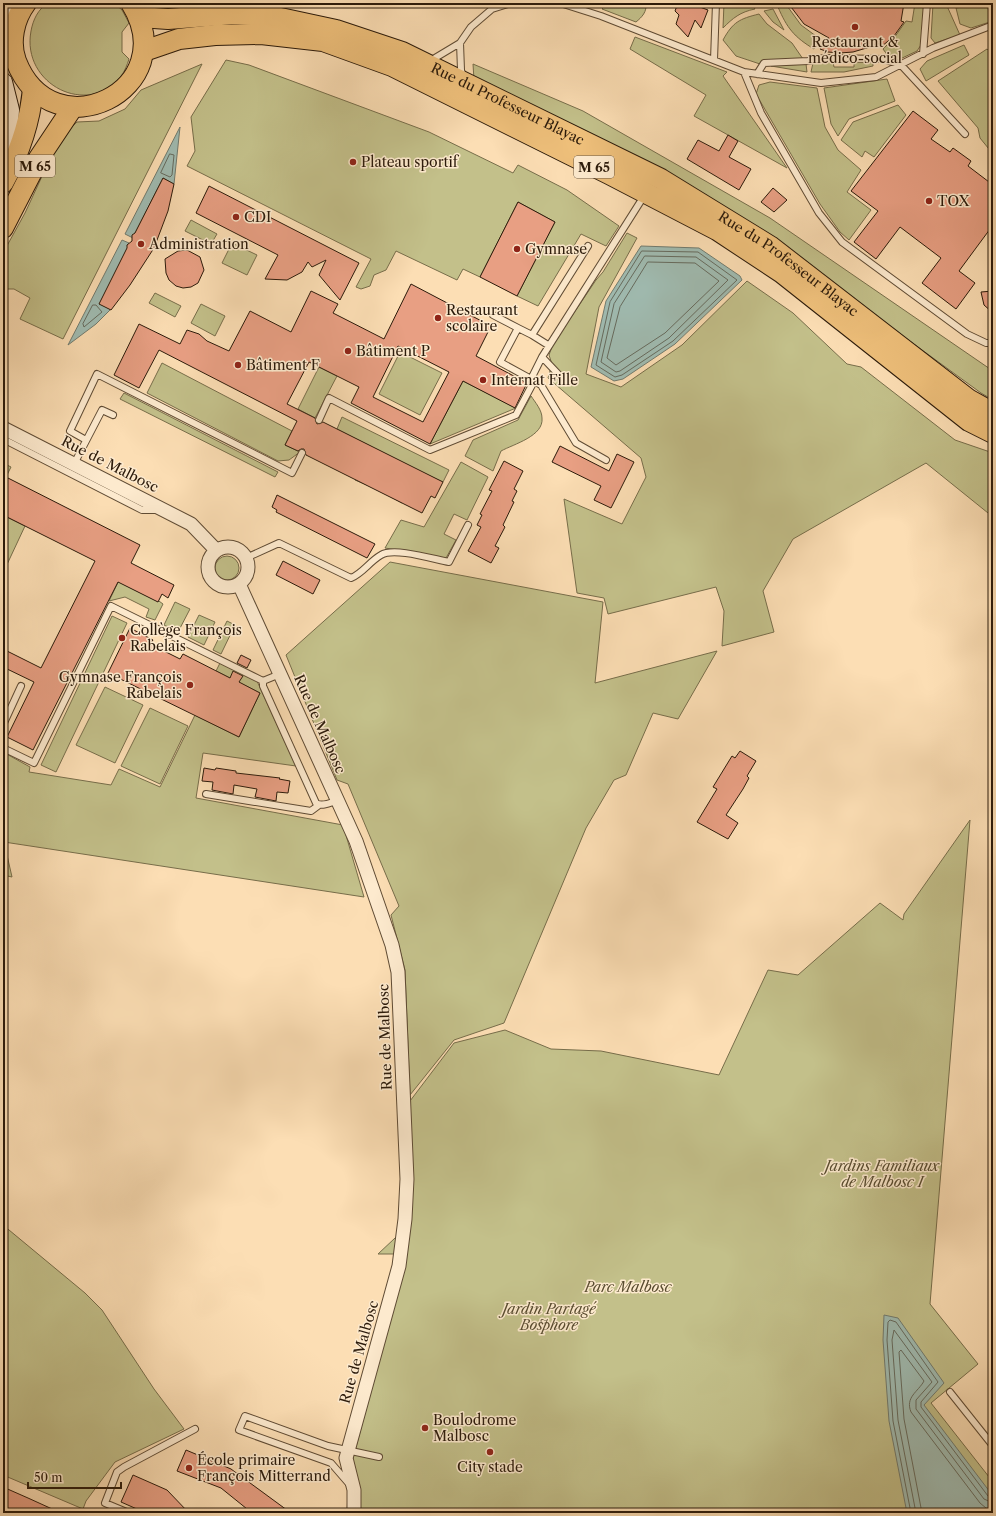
<svg xmlns="http://www.w3.org/2000/svg" width="996" height="1516" viewBox="0 0 996 1516" font-family="'Libre Caslon Text',serif">
<rect width="100%" height="100%" fill="#fcdeb4"/>
<filter id="stains"><feTurbulence type="fractalNoise" baseFrequency=".005" numOctaves="4"/><feColorMatrix values="0 0 0 0 .2 0 0 0 0 .09 0 0 0 0 .02 0 0 0 .5 -.17"/></filter>
<radialGradient id="worn" r=".72"><stop offset=".6" stop-color="#630" stop-opacity="0"/><stop offset="1" stop-color="#630" stop-opacity=".3"/></radialGradient>
<path fill="#c3c08a" stroke="#776d4a" d="M48 3H114L122 10 129 23 122 32V52L129 59C127 65 125 71 121 76 89 118 21 85 31 31 33 20 38 9 48 3Z
M608 3H646C647 12 642 17 636 22L602 9Z
M724 3H751L755 9C740 12 733 18 723 28Z
M785 3 801 25 820 39 814 49C794 37 787 28 778 7Z
M915 3 924 4 921 45 917 51 898 60 888 56 883 49 894 38 906 21 912 22Z
M965 3H993V21L971 28 960 24 956 8 962 7Z
M933 4 947 6 960 35 935 43 931 38Z
M773 9 784 30 773 22 764 11Z
M759 14 767 24 792 43 803 59 763 60 760 64 736 56 723 40C733 22 739 19 759 14Z
M635 37 727 72 723 76 787 168 694 116 706 95 630 49Z
M964 45 969 55 926 81 920 69 927 61Z
M987 49 993 54V74L990 77 993 81V113L989 118 993 124V154L980 138 978 128 938 81Z
M226 60 249 65 429 132 513 173 518 165 567 190 619 226 606 246 581 234 538 306 517 296 555 222 518 202 480 277 463 269 457 280 396 251 386 270 374 275 370 286 361 289 356 287 371 259 187 166 195 151 191 117Z
M854 61 873 62V66L844 72H811L813 63 833 62 834 67H854Z
M202 64 63 339 20 319 30 298 14 289H3V253L25 213 51 157 65 133 77 122 99 121 125 109 141 90Z
M473 64 583 111 770 218 993 371V400L981 393 885 323 787 247 659 168 474 80Z
M806 64 807 72 771 66Z
M887 79 895 101 849 119 838 136 831 124 824 88Z
M770 82 817 88 825 127 838 150 861 170 847 192 871 210 849 240 840 232 820 204 756 94 759 85Z
M898 105 906 115 874 157 865 151 862 157 841 140 853 122Z
M191 220 217 234 211 244 185 231Z
M627 233 637 238 599 307 586 374 621 387 682 345 747 281 793 313 847 364 861 367 955 440 993 453V517L926 463 793 539 763 591 774 632 722 646 724 611 716 587 608 614 604 598 577 593 564 499 622 524 646 477 641 458 548 378 552 364 549 355 553 344 596 280 603 272Z
M232 243 257 255 247 275 222 263Z
M155 293 181 306 175 317 149 303Z
M201 304 225 316 215 336 191 323Z
M400 352 442 373 420 415 379 394Z
M162 363 292 431 285 445 300 452 289 460 278 461 147 393Z
M319 367 337 376 315 418 298 409Z
M463 381 516 408 430 444Z
M124 393 278 472 275 477 120 399Z
M531 396C535 402 542 410 542 418 544 436 514 444 501 451L493 471 465 456 473 440 518 420Z
M342 417 449 470 443 482 419 471 402 503 391 497 407 465 383 453 367 485 355 480 372 447 337 429Z
M461 462 488 477 467 520 454 514 444 534 456 540 446 558 385 548 401 520 424 527Z
M3 463 11 467 3 483Z
M3 515 25 526 3 573Z
M215 568a12 12 0 1 1 24 0a12 12 0 1 1-24 0Z
M390 562 603 602 595 683 717 651 678 719 653 713 626 775 614 780 586 828 504 1023 454 1040 410 1095 405 970 391 915 399 906 348 784 337 780 286 655Z
M122 574 163 604 155 620 146 617 149 609 125 597 109 601Z
M175 602 190 609 178 632 164 625Z
M199 615 215 622 204 645 188 637Z
M112 616 127 623 56 772 41 765Z
M227 621 235 625 221 654 213 650Z
M220 663 257 681 296 766 203 753 196 798 343 825 364 897 4 842 12 877 3 875V752L30 767 29 772 111 785 119 769 160 787 195 715 239 737 260 693 216 671Z
M105 687 143 705 115 763 76 745Z
M150 708 188 726 160 784 121 766Z
M970 820 930 1304 978 1364 931 1403 993 1482V1513H347L349 1474 402 1272 405 1254H378L411 1223 410 1101 454 1043 505 1030 551 1049 601 1051 719 1075 768 970 798 975 880 903 903 920 904 914Z
M3 1225 85 1293 102 1310 154 1389 184 1429 115 1462 86 1501 83 1509 3 1475Z"/>
<path fill="#a0bcb2" stroke="#717b6f" d="M180 127 174 184 163 178 134 235 132 236 133 238 125 234Z
M122 240 129 243 127 245 128 247 110 310 96 324 68 345Z
M641 246 699 248 740 276 742 280 675 344 623 379 614 381 591 367 606 301Z
M884 1315 898 1318 944 1383 924 1405 993 1496V1513H907L889 1421 883 1340Z"/>
<g fill="none" stroke-linecap="round" stroke-linejoin="round">
<path stroke="#666b5e" stroke-width="1" d="M170 154 174 155 172 175 170 177 161 173Z
M642 251 698 252 737 280 673 341 622 375 615 377 596 365 610 302Z
M645 256 696 257 728 280 669 338 620 371 616 372 601 362 614 304Z
M648 262 695 263 719 281 665 333 616 365 607 358 620 307Z
M93 305H96L102 312 84 327 83 324Z
M911 1513 893 1421 887 1340 888 1322 890 1320 896 1322 938 1382 921 1402V1407L988 1496 993 1498
M916 1513 898 1420 892 1340 894 1330 932 1382 916 1400V1409L984 1499 993 1503
M922 1513 904 1419 899 1352 901 1350 924 1381C918 1392 905 1397 911 1412L980 1503 986 1508 993 1509"/>
</g>
<path fill="#e89f83" stroke="#2b1a0a" fill-rule="evenodd" d="M678 3H689L708 10 701 28 695 20 688 37 676 24 679 15 675 11Z
M788 3H904L901 21 904 22 894 36 881 47 878 43 870 47 853 52 840 53 828 52 820 49 829 38 804 24Z
M913 111 938 130 931 139 950 152 953 148 971 161 968 166 993 185V225L959 271 975 283 956 309 922 283 941 258 900 227 876 259 854 242 878 211 851 191Z
M728 135 738 141 729 157 751 169 739 190 687 159 698 140 719 151Z
M163 178 174 184 168 211 154 248 130 285 111 310 99 304 127 248V245L132 241V235L135 233Z
M209 186 359 263 340 300 319 275 326 260 312 267 308 262 302 272 287 280 265 279 278 255 196 213Z
M773 188 787 200 774 212 761 202Z
M518 202 555 222 517 296 480 277Z
M187 250 200 257 204 270 198 283 191 287 183 288 176 286 169 280 166 273 165 259 178 251Z
M411 284 491 326 476 356 527 383 515 408 463 381 430 444 351 403 359 387 309 362 287 404 315 418 317 424 323 422 443 482 435 498 431 496 422 513 306 455 304 449H301L298 451 285 445 297 421 159 350 139 388 114 375 139 324 180 344 187 330 199 334 207 341 229 351 250 311 291 332 311 291 338 304 333 313 384 339ZM398 346 449 372 423 422 373 397Z
M993 291V313L984 305 981 292Z
M560 446 609 471 617 454 634 462 611 508 594 500 601 486 552 462Z
M504 461 523 471 514 489 517 491 512 501 514 502 503 525 505 527 495 546 499 548 491 563 468 551 481 527 477 525 482 515 480 514 492 491 489 490Z
M6 477 140 545 131 563 174 585 168 598 162 594 158 602 118 582 33 750 7 737 34 682 3 667V649L41 668 95 561 3 515V483Z
M277 495 375 544 367 558 276 512 277 510 272 507Z
M283 561 320 580 313 594 276 575Z
M130 628 153 640 150 644 180 659 183 654 230 678 233 671 243 676 239 682 260 693 239 737 108 673Z
M241 655 251 660 247 668 237 663Z
M740 751 756 761 747 776 749 778 743 789 726 815 738 823 728 839 697 822 717 789 713 787 732 756 735 758Z
M204 768 215 770 216 768 236 771V773L280 778 279 779 290 781 288 793 277 792 276 801 255 797 257 789 234 785 233 794 212 790 213 782 202 781Z
M186 1450 231 1469 291 1513H252L221 1488 177 1471Z
M133 1475 167 1490 189 1513H146L121 1502Z
M3 1487 28 1498 61 1513H19L3 1506Z"/>
<g fill="none" stroke-linecap="round" stroke-linejoin="round">
<g stroke="#5f4b34" stroke-width="8">
<path id="lane" d="M560 3 601 16 744 72 761 113 819 213 842 242 967 334 986 343H993
M460 43 461 70 463 77
M923 54 927 3
M714 60 716 3
M430 61 460 43 471 27 492 9 511 3
M744 72 821 83 876 77 933 48 993 25
M757 74 764 63 808 61 824 58 883 59 901 65 965 134
M493 315 518 328
M532 335 548 345
M542 357 531 379 541 385 576 443 606 460
M561 377 542 357 644 196
M319 420 329 398 430 450 516 415 532 385 531 379 500 362 518 328 532 335 588 246
M3 439 142 510H156
M86 440 70 431 97 374 292 473 302 453
M74 464 102 410 113 415
M246 558 279 543 351 578C363 573 369 562 381 555 394 547 433 559 449 562L468 525
M280 674 263 681V686L316 803C322 807 330 803 336 801
M3 725 21 686
M3 748 34 763 111 606 263 681
M206 794 311 811 319 805
M950 1392 993 1446
M350 1485 331 1463 239 1430 245 1416 328 1446 379 1457
M129 1513 105 1503 117 1472 124 1467 195 1429"/>
</g>
<g stroke="#5f4b34" stroke-width="15">
<path id="street" d="M3 428 191 524 216 550
M208 567a20 20 0 1 1 40 0a20 20 0 1 1-40 0Z
M239 584 356 841 392 945 398 972 407 1179 405 1219 399 1266 346 1458 354 1490V1513"/>
</g>
<g stroke="#2b1a0a" stroke-width="20">
<path id="secondary" d="M3 5 18 18
M3 82 10 110 8 148 11 169"/>
</g>
<g stroke="#2b1a0a" stroke-width="22">
<g id="primary">
<path d="M26 3C14 19 9 42 16 61 52 154 185 90 131 3"/>
<path id="s1" d="M140 17 168 19 234 14 271 16 336 30 402 52 661 179 770 246 968 399 993 413"/>
<path d="M144 51 179 39 215 35 261 34 323 41 392 66 609 174 717 230 782 273 969 421 993 433"/>
<path d="M3 183C19 154 30 122 33 89"/>
<path d="M3 228 39 158 73 107"/>
</g>
</g>
<use href="#lane" stroke="#fdeace" stroke-width="6"/>
<use href="#street" stroke="#fdeace" stroke-width="13"/>
<use href="#secondary" stroke="#fdeace" stroke-width="18"/>
<use href="#primary" stroke="#eebf7a" stroke-width="20"/>
</g>
<g fill="#8f2418" stroke="#fdeace" stroke-width="1.5">
<circle cx="855" cy="27" r="4"/>
<circle cx="353" cy="162" r="4"/>
<circle cx="929" cy="201" r="4"/>
<circle cx="236" cy="217" r="4"/>
<circle cx="141" cy="244" r="4"/>
<circle cx="517" cy="249" r="4"/>
<circle cx="438" cy="318" r="4"/>
<circle cx="348" cy="351" r="4"/>
<circle cx="238" cy="365" r="4"/>
<circle cx="483" cy="380" r="4"/>
<circle cx="122" cy="638" r="4"/>
<circle cx="190" cy="685" r="4"/>
<circle cx="425" cy="1428" r="4"/>
<circle cx="490" cy="1452" r="4"/>
<circle cx="189" cy="1468" r="4"/>
</g>
<g text-anchor="middle" dominant-baseline="central" stroke-width="3" stroke-linejoin="round" paint-order="stroke">
<g fill="#fdeace" stroke="#6a5845" stroke-width="1">
<rect x="15" y="155" width="40" height="22" rx="3"/>
<rect x="574" y="156" width="40" height="22" rx="3"/>
</g>
<g font-size="13" font-weight="bold" fill="#2b1a0a">
<text x="35" y="166">M 65</text>
<text x="594" y="167">M 65</text>
</g>
<g font-size="14" fill="#2b1a0a" stroke="#fdeace" text-anchor="start">
<text x="855" y="42" text-anchor="middle">Restaurant &amp;<tspan x="855" dy="16">médico-social</tspan></text>
<text x="361" y="162">Plateau sportif</text>
<text x="937" y="201">TOX</text>
<text x="244" y="217">CDI</text>
<text x="149" y="244">Administration</text>
<text x="525" y="249">Gymnase</text>
<text x="446" y="310">Restaurant<tspan x="446" dy="16">scolaire</tspan></text>
<text x="356" y="351">Bâtiment P</text>
<text x="246" y="365">Bâtiment F</text>
<text x="491" y="380">Internat Fille</text>
<text x="130" y="630">Collège François<tspan x="130" dy="16">Rabelais</tspan></text>
<text x="182" y="677" text-anchor="end">Gymnase François<tspan x="182" dy="16">Rabelais</tspan></text>
<text x="433" y="1420">Boulodrome<tspan x="433" dy="16">Malbosc</tspan></text>
<text x="197" y="1460">École primaire<tspan x="197" dy="16">François Mitterrand</tspan></text>
<text x="490" y="1467" text-anchor="middle">City stade</text>
</g>
<g font-size="14" fill="#2b1a0a" stroke="#fdeace">
<text stroke="none"><textPath href="#s1" startOffset="385">Rue du Professeur Blayac</textPath></text>
<text stroke="none"><textPath href="#s1" startOffset="709">Rue du Professeur Blayac</textPath></text>
<text transform="translate(110 464) rotate(27)">Rue de Malbosc</text>
<text transform="translate(320 724) rotate(66)">Rue de Malbosc</text>
<text transform="translate(385 1037) rotate(-92)">Rue de Malbosc</text>
<text transform="translate(359 1352) rotate(-74)">Rue de Malbosc</text>
</g>
<g font-size="14" font-style="italic" fill="#594c30" stroke="#fdeace">
<text x="882" y="1166">Jardins Familiaux<tspan x="882" dy="16">de Malbosc I</tspan></text>
<text x="628" y="1287">Parc Malbosc</text>
<text x="549" y="1309">Jardin Partagé<tspan x="549" dy="16">Bosphore</tspan></text>
</g>
</g>
<rect width="996" height="1516" fill="none" stroke="#fcdeb4" stroke-width="16"/>
<rect x="4" y="4" width="988" height="1508" fill="none" stroke="#2b1a0a" stroke-width="2"/>
<rect x="8" y="8" width="980" height="1500" fill="none" stroke="#2b1a0a"/>
<path d="M28 1482v6h93v-6" fill="none" stroke="#2b1a0a" stroke-width="2"/>
<text x="34" y="1482" font-size="12" fill="#2b1a0a" stroke="#fdeace" stroke-width="3" paint-order="stroke">50 m</text>
<rect width="100%" height="100%" filter="url(#stains)"/>
<rect width="100%" height="100%" fill="url(#worn)"/>
</svg>
